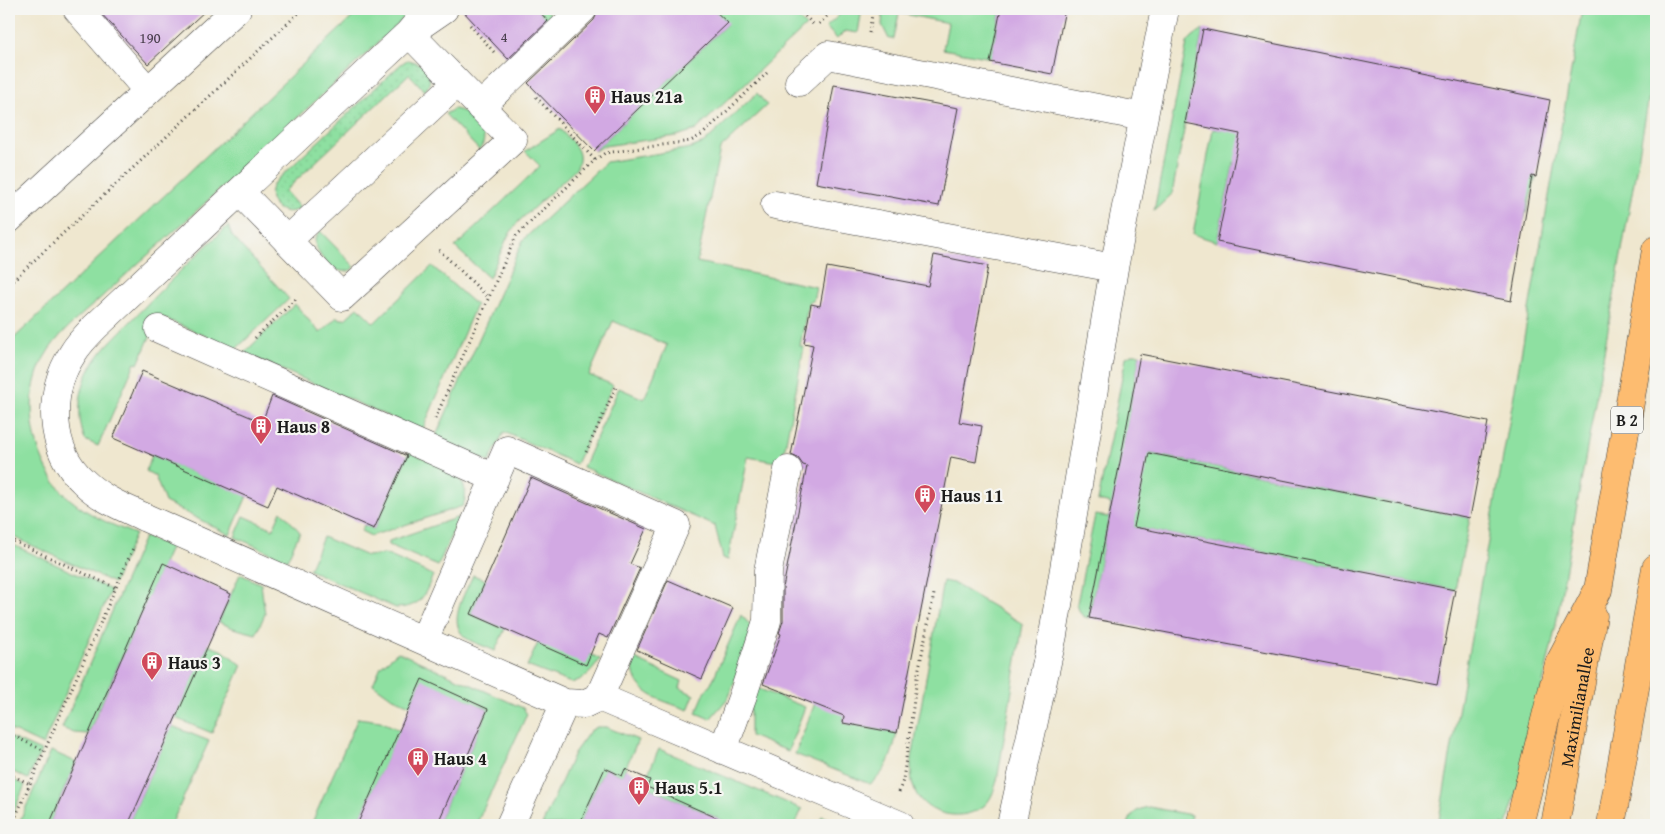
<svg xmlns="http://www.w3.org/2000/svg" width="1665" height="834" viewBox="0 0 1665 834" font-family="'Gentium Book Plus',serif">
<defs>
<pattern id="park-dots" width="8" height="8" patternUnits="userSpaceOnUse" patternTransform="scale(1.25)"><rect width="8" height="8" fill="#8ee0a1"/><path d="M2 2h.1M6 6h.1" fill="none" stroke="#7ac08a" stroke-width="1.8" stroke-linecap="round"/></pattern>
</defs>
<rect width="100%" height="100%" fill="#f6f6f2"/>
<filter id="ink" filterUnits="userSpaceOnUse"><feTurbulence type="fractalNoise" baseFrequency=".02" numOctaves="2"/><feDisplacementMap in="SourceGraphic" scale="10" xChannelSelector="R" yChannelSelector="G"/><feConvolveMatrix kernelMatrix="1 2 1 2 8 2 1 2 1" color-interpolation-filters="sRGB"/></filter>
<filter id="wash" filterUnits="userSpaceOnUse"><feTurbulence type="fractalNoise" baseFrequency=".0096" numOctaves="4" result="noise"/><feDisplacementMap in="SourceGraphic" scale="20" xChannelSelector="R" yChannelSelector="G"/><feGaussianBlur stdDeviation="1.12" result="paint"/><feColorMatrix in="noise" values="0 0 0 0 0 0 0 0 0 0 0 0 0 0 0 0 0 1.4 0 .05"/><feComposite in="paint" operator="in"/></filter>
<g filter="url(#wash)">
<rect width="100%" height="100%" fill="#efe7cf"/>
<path fill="#8ee0a1" stroke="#557e5e" d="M361 9H411L399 23C319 98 238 173 157 247 136 265 116 284 95 303 77 319 56 336 44 358 20 402 34 468 71 500 90 516 112 525 135 534L114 583 9 535V343Z
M537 9H546L553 17 508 59 503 54 543 16Z
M713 9H789L806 26 696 130 676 136 604 146 594 151 727 24Z
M846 9H862L858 33 845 31 837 39 826 27Z
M883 9H1001L991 58 943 49 948 23 899 13 894 39H889L882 25Z
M1582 9H1656V57L1555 630 1525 762 1507 825H1438Z
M1203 29 1172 194 1154 211 1187 43 1192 37Z
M757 93 767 105 720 149 697 262 816 287 813 301H809L800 346 804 347 782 463 748 457 728 560 723 558 715 526 583 467 619 388 644 399 667 345 613 321 589 375 613 385 576 464 504 432 489 462 435 438 523 240 606 162 691 148 704 143Z
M454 109C471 111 494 134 479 150L445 114Z
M1225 115 1536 177 1524 221 1234 162 1217 242 1193 234 1213 129 1222 130Z
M560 129C571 142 586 151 576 169L518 222 508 236 489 278 455 247 540 166 525 151Z
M228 226 232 236 289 299 236 349 159 316 138 364 135 363 98 446 85 440C77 418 78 395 88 373 98 352 116 336 132 320 163 287 195 256 228 226Z
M320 231 355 267C339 282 314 255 315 239Z
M432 266 476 305 422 431 244 353 295 304 320 333 337 317 341 319H345L358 307 374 323Z
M1132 354H1140L1123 448 1470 518 1455 590 1108 522 1089 618C1080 617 1079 611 1077 603L1095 515 1109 517 1111 504 1098 501 1126 357Z
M409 452C432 462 476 472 463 506L371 536 361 531 364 525 374 529Z
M152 455 247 496 230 535 165 502 155 476 146 471Z
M281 511 300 532 287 560 235 537 244 516 273 529Z
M459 517 438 566 389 545V541Z
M144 537 171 546 88 734 74 733 62 728Z
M323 537 367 556 385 554 433 575C424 596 422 607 396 608L309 570Z
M9 543 111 590 43 745 9 729Z
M240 574 261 584 265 614 256 634 233 628 219 622Z
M473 575 486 580 471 614 505 629 495 651C487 647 477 644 469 640 444 625 465 594 473 575Z
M943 581 953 583 1023 624 997 781C994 790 992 798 985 805 964 823 926 816 915 791 911 782 911 773 911 764Z
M741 615 753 628 729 697 710 719 696 713 706 690 711 684Z
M538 643 590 654 600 659C592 672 585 679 571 683L527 666Z
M208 645 223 651 242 665 212 733 175 718Z
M398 652 523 708 527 714 476 825H437L488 709 422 680 410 705 391 697 373 684 381 666Z
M633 658 682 681 680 688 694 695 688 710C660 699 630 695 633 658Z
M853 670 843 723 897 733C892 754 888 771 870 784L795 754 826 675Z
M757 688 805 707 788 751 750 736V704Z
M358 718 380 721 400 730 357 825H311Z
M172 726 209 741 171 825H128Z
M597 727H606L638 740 622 776 605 768 579 825H542L574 753 590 731Z
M9 737 41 751 28 779 9 770Z
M659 749 802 809 795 825H733L647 787 646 778Z
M51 751 76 762 49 825H18Z
M9 778 25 785 9 823Z
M1149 807 1191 815 1189 825H1128C1131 813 1137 809 1149 807Z
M822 816 843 825H818Z"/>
<path fill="url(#park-dots)" stroke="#557e5e" d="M407 60C424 62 437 76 425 91L409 74 285 191 300 208C282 220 262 201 274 183L401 64Z"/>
<g id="blocks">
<path fill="#d2a9e3" d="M97 9H207L148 64Z
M461 9H537L548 21 508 59Z
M599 9H713L728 23 594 151 528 83 594 20Z
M1001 9H1065L1052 74 990 62Z
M1203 29 1550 100 1536 177 1532 176 1511 301 1217 242 1240 134 1185 123Z
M834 85 958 108 939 206 816 183Z
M934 255 988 266 959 422 982 426 976 462 951 457 897 733 843 723 844 716 763 684 781 634 779 633 783 621V588L807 466 803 465 798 458 791 455 813 345 804 343 811 304 820 306 827 267 928 286Z
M1140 354 1488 422 1470 518 1149 453 1134 527 1455 590 1437 684 1089 618 1120 462Z
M142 371 262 422 272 396 407 456 374 529 277 486 268 506 113 438Z
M531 478 646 529 630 564 640 568 608 638 599 634 586 665 471 614Z
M163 563 231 594 128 825H49Z
M668 580 733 608 702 679 637 650Z
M422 679 488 709 437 825H357Z
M605 768 622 776 625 769 650 780 647 787 733 825H579Z"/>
</g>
</g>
<g filter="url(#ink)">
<use href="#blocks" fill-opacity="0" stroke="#3c3a37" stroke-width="1"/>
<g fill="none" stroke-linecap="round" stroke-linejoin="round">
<g stroke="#3c3a37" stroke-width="29">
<path id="minor" d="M77 9 148 91
M429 9 409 33 444 9
M799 82 828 55 1143 117
M480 107 583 9
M240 192 342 297 513 140 409 33 95 327C87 335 79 343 73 353 47 392 48 450 84 482 101 499 125 508 146 518L565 703 584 704 599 697 676 525 507 450 424 640
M775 205 1114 268
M9 219 237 9
M287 241 457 83
M159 329 495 478
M599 697 900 825
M723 750 743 695 767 621 768 571 788 470
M510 825 565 703
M1011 825 1053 635 1114 268 1165 9"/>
</g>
<g stroke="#3c3a37" stroke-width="29">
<g id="highway">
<path d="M1519 825 1559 664 1598 590 1656 250"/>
<path id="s1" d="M1555 825 1593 616"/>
<path d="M1611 825 1656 568"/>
</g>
</g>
<path stroke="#3c3a37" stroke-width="3" stroke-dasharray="1 4" stroke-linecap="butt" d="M798 9 815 26
M819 24 834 9
M470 25 494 52
M869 33 873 9
M536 97 595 160
M439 250 489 298
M9 284 303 9
M255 338 298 297
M435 419 516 236 595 160 605 153 691 141 703 134 769 71
M586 452 616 387
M9 539 116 588
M9 734 45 751
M9 774 30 784
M899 792 903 780 917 678 934 594
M12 825 134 546"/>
<use href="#minor" stroke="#fff" stroke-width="28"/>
<use href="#highway" stroke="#fdbc70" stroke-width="28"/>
</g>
</g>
<defs>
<g id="building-pin" transform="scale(1.125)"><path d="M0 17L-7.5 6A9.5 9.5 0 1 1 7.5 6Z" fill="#d1495b" stroke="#f6f6f2"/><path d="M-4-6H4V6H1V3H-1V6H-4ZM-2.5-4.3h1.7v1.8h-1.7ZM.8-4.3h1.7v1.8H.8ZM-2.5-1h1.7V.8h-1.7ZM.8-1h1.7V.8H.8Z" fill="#fff"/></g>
</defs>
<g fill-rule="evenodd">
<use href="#building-pin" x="595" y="96"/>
<use href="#building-pin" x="261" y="426"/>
<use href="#building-pin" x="925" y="495"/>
<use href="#building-pin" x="152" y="662"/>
<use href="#building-pin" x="418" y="758"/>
<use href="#building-pin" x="639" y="787"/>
</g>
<g text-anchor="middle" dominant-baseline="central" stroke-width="4.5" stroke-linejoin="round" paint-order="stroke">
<g font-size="15" fill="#4a3f4e">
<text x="504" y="36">4</text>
<text x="150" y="37">190</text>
</g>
<rect fill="#f6f6f2" stroke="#5d5d5c" stroke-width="1" x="1611" y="406.5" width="32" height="27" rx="4"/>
<g font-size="16" font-weight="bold" fill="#1c1c1c">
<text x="1627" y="420">B 2</text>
</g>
<g font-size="18" font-weight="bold" fill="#1c1c1c" stroke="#f6f6f2" text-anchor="start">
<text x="611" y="96">Haus 21a</text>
<text x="277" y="426">Haus 8</text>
<text x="941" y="495">Haus 11</text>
<text x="168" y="662">Haus 3</text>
<text x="434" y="758">Haus 4</text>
<text x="655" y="787">Haus 5.1</text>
</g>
<g font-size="18" fill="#1c1c1c" stroke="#f6f6f2">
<text stroke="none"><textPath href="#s1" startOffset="120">Maximilianallee</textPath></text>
</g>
</g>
<rect width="1665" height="834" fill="none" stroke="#f6f6f2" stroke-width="30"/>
</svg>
